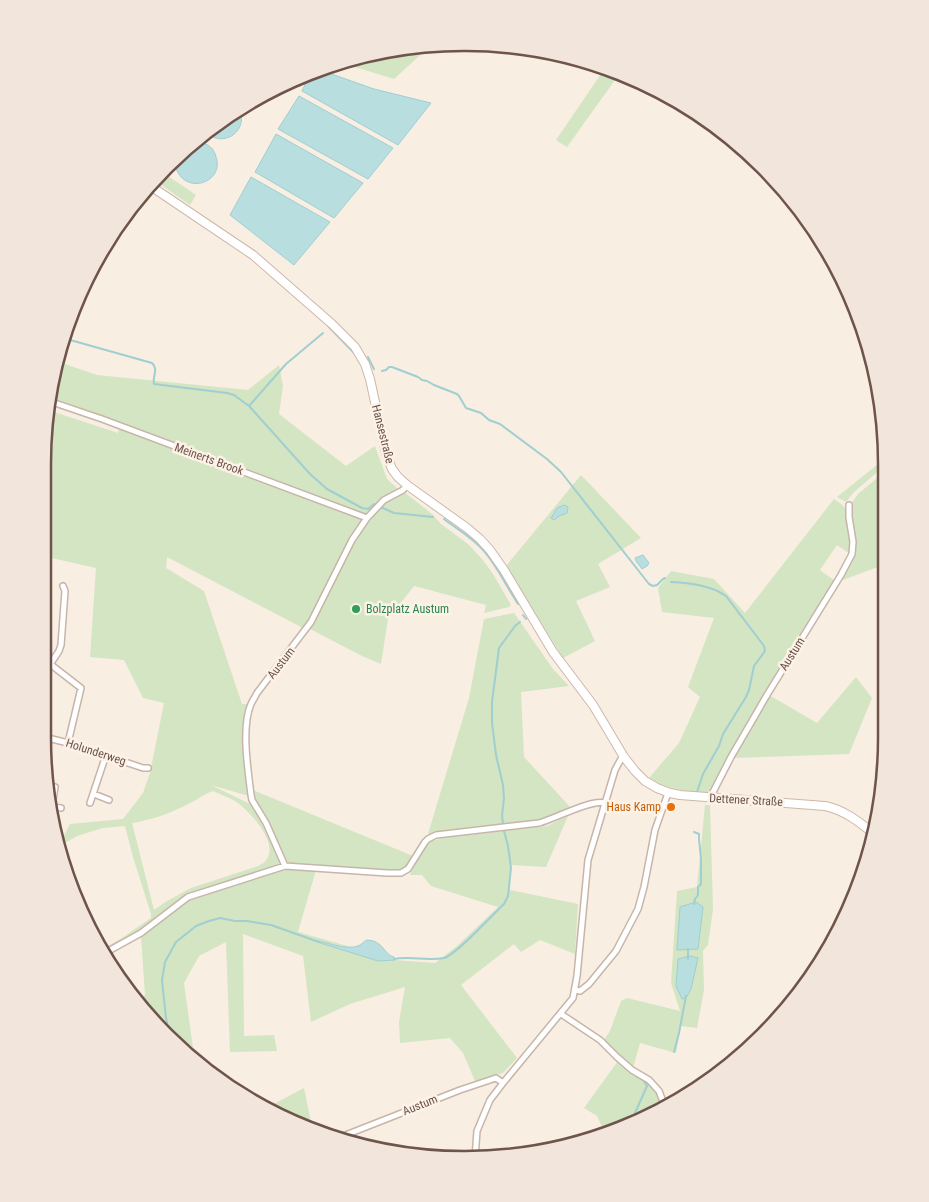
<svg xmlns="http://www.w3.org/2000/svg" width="929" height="1202" viewBox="0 0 929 1202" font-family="'Roboto Condensed',sans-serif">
<rect width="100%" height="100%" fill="#f9eee2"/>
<path fill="#d3e5c2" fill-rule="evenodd" d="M430 46 394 79 342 63 382 51Z
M605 68 620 73 567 147 556 140Z
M165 174 196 195 190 205 157 182Z
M56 361 97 375 248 390 279 365 283 386 279 414 346 466 375 446 387 479 399 490 366 516 305 629 167 557 166 568 204 591 242 704H248L244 720 243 740 249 796 211 785 250 804 258 816 280 862 279 866 187 894 141 929 102 952 101 950 122 938 151 918V914L133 857 125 826 103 828 77 836 58 847 70 824 123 819 143 793 150 773 164 703 143 698 124 660 90 657 96 568 43 556V437L48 410 118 433 121 422 50 397ZM213 791C221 795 231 798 238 803 251 813 278 842 267 859 266 862 261 864 258 866L191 888 167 901 154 910 132 823C152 820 174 812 192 802 199 799 205 793 213 791Z
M883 460V467L853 493 847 501H844L837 497Z
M883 473V565L840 581 854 555 851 514 853 501 858 494Z
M581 475 641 538 598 564 610 587 576 601 595 641 563 658 506 566Z
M404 492 432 514 441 524 468 544 482 559 493 574 511 605 509 607 484 613 486 605 414 586 388 619 381 664 362 656 310 629 315 621 353 540 369 519 386 501Z
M834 499C838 502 844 505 846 510 850 516 851 546 850 554L837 545 820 570 835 581 730 755 709 793C684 791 671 790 649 778L679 743 700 697 688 687 714 618 662 612 658 588 671 571 714 579 745 613Z
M514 613 553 669 569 686 521 692 524 757 571 808 546 820 428 834 469 698 484 619Z
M856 677 872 698 849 754 733 758 769 695 817 723Z
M883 746V787L875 790C875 776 873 756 883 746Z
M253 790 413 856 407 868 401 871 289 863 286 860 255 798Z
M705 805H710L713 909 708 945 703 951 704 990 697 1028 681 1026 676 1053 640 1043 633 1068 620 1056 604 1040 610 1031 621 1001 627 998 680 1011 671 983 677 891 697 887Z
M568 816 546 867 511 865 510 890 578 904 575 954 540 940 521 952 514 944 461 985 517 1058 503 1073 475 1081 463 1053 450 1038 400 1043 399 1022 405 987 350 1004 311 1022 303 956 243 934 244 1036 274 1035 277 1051 230 1052 226 942 199 956 184 983 193 1048 208 1068 166 1036 139 1001 145 995 141 936 190 899 280 871 289 870H316L298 932 351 947 317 942 378 961 395 960 435 963 457 946 498 907 431 886 422 875H410L418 858 429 842 443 838 547 826Z
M618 1061 649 1083 657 1092 662 1105 602 1132 603 1129 597 1116 584 1108Z
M304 1088 312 1127 266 1108Z"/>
<path fill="#b9dee0" stroke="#a0ced1" d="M320 70 374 89 431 103 398 145 302 91 311 72Z
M299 96 393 148 368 179 278 129Z
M239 109C249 129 226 148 208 134L230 113Z
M276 134 363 183 334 218 255 172Z
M200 142C208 144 214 148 216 157 225 183 183 197 175 165Z
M251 177 330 222 294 265 230 215Z
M564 505 568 507 567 513 559 516 554 520 551 518 557 508Z
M643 555 649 563 647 566 642 569 636 561 635 558Z
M696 902 703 907 698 949 677 950 680 907Z
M367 940C383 940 384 955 394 957L395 960 378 961 317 942 318 941C328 943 348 950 358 946 361 945 364 941 367 940Z
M690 956 698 958 691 989 686 998 682 999 676 986 678 959Z"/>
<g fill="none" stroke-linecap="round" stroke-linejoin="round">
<path stroke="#a0ced1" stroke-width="2" d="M328 326 357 356
M63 338 152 363C159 369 152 377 154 384L227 393 234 395 249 406 310 474 327 489 362 508 368 509 374 504 394 513 433 517
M368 357 374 369
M382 371 386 370 389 367H392L418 377 422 380 427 381 434 385 457 394 459 396 466 408 481 413 489 420 500 424 547 459 561 472 649 584 653 586 657 585 663 579 665 578
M249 406 286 364 323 333
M444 519C457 529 473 538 484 551 498 567 506 586 518 604
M671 582C690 583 710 585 726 596L764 646 765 651 754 666 749 690 746 697 723 734 719 746 703 774 697 792
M523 615 526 619
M694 904 695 899 698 895V887L701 884V859L699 839V834L694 832
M394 959C410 956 427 961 444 958 456 955 493 914 504 904L508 896 511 868 508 846 504 831 502 816 504 798 503 785 496 755 492 723V702L499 648 515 626 520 622
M688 959V949
M171 1040 166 1018 162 980 165 962 176 942 196 926 209 921 220 918 235 921H247L271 925 319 942
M674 1052 679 1033 686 996
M634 1118 635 1113 647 1086 643 1080 636 1076"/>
<g stroke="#c8b5aa" stroke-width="8">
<path id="street" d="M49 401 102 419 367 518
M43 660 50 664 81 688 68 743
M43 675 59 651 61 645 65 591 63 586
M43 741 52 739 68 743 143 768H148
M94 794 109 800
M710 798 731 757 767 695 841 575 852 554 853 542 849 517V505
M90 803 106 755
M52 806 55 787
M52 807 61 808
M285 866 266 823 252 800 251 795C248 770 241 727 251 704 253 700 255 697 257 693L311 622 352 540 367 518 384 500 403 490 407 485
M103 954 141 933 188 897 285 866 387 873H401L408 869 425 842 428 839 436 835 539 823C554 819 592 799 604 803
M575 990 580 991 589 984 616 951 638 909 644 887 655 830 668 793
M561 1014 600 1040 617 1057 632 1070 649 1080 659 1091 664 1104
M338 1138 460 1090 496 1078 503 1083
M475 1158 477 1131 490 1100 503 1083 573 998 577 976 588 860 615 770 621 759 624 757"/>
</g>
<g stroke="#ceb7aa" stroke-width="10">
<path id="secondary" d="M152 187 253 255 332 324 355 347 365 364 370 379 386 453 392 469 398 477 407 485 467 528 480 539 490 550 504 570 553 652 593 705 624 757 635 771 645 781 657 788 670 793 680 795 825 806C844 810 858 821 873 833"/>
</g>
<use href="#street" stroke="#fff" stroke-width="5"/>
<use href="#secondary" stroke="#fff" stroke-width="8"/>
</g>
<circle fill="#2e9e5b" stroke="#fdf2e7" stroke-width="2" cx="356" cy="609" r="5"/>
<circle fill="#e8710a" stroke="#fdf2e7" stroke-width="2" cx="671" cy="807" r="5"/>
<g text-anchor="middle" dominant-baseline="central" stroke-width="5" stroke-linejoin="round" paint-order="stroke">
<g font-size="12" fill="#6e544b" stroke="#fdf2e7">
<text transform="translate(383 434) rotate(76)">Hansestraße</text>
<text transform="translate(209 459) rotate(20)">Meinerts Brook</text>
<text transform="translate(792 654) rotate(-58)">Austum</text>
<text transform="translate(281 663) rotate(-52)">Austum</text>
<text transform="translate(96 752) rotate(18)">Holunderweg</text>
<text transform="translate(746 800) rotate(3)">Dettener Straße</text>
<text transform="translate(420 1105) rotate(-22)">Austum</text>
</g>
<g font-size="12" fill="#27864d" stroke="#fdf2e7" text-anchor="start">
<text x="366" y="609">Bolzplatz Austum</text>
</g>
<g font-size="12" fill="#c56008" stroke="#fdf2e7" text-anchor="end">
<text x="661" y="807">Haus Kamp</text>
</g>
</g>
<path d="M0 0H929V1202H0ZM464 51H465A413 413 0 0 1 878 464V738A413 413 0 0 1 465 1151H464A413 413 0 0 1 51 738V464A413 413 0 0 1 464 51Z" fill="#f2e5db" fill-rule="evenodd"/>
<path fill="none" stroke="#6e544b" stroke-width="2.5" d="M464 51H465A413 413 0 0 1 878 464V738A413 413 0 0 1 465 1151H464A413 413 0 0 1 51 738V464A413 413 0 0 1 464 51Z"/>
</svg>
